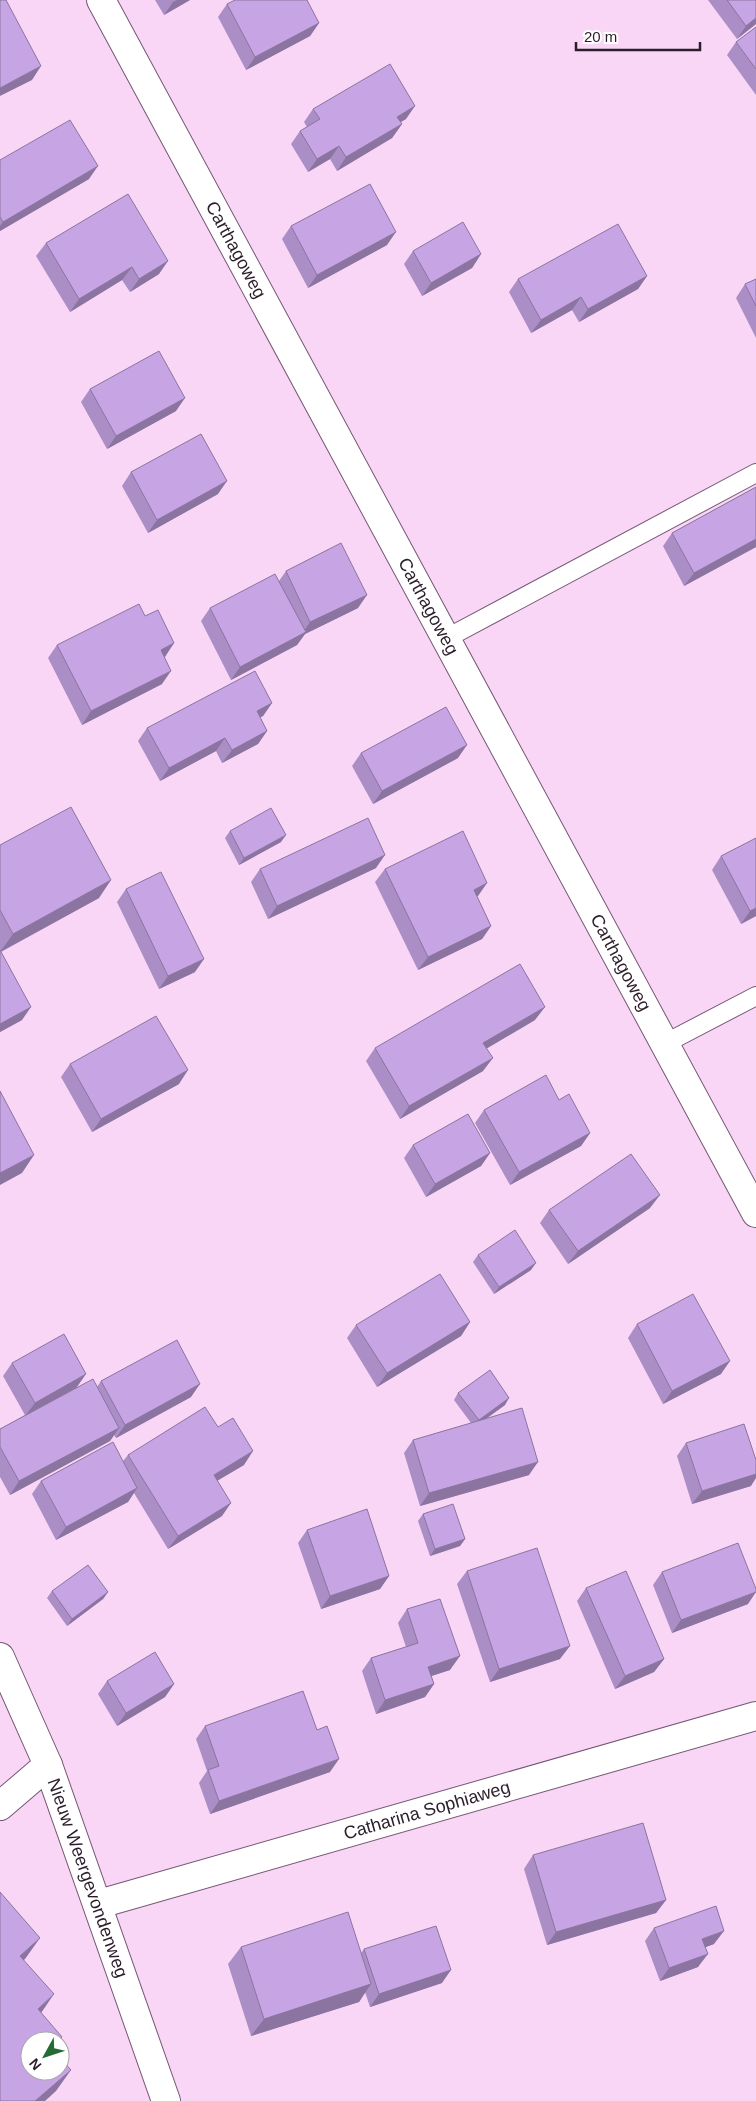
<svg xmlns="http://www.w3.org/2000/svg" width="756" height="2101" viewBox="0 0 756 2101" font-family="Helvetica,sans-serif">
<rect width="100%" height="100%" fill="#f9d6f6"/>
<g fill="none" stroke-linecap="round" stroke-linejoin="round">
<g stroke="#755773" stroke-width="20">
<path id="service" d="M447 638 756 473
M666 1043 756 996"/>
</g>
<g stroke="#755773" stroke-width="30">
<g id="minor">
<path id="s1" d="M101 0 756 1213"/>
<path d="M0 1806 48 1765"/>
<path id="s2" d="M99 1904 756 1716"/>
</g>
</g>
<g stroke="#755773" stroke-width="30">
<g id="tertiary">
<path id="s3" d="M0 1657 48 1765 166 2101"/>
</g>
</g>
<use href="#service" stroke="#fff" stroke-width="18"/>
<use href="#minor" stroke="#fff" stroke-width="28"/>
<use href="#tertiary" stroke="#fff" stroke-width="28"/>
</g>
<path fill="#ab8ec5" d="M155 0H190L164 15Z
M708 0H756V24L737 39Z
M227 4 319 23 310 36 246 70 218 17Z
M756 27V95L727 55 736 42Z
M313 109 406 119 400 122 402 124 392 138 337 171 330 159 308 172 291 144 300 131 307 127 304 122Z
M0 160 89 179 0 231Z
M291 226 387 245 308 288 282 239Z
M46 243 159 274 130 292 122 280 70 312 36 256Z
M413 251 481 254 472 268 422 296 404 264Z
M647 276 638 289 579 322 572 310 531 333 509 292 518 279Z
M756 279V338L736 298 745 284Z
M90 389 176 411 107 449 81 402Z
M131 472 218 494 148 533 122 486Z
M756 487V547L684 586 663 546 672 533Z
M286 571 358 608 305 634 297 645 231 680 201 621 210 608 279 581Z
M145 616 174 643 164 657 162 684 82 725 48 658 57 645Z
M272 703 263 716 260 717 267 731 258 744 222 763 216 751 160 781 138 741 147 728Z
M361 753 458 758 373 804 352 766Z
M230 831 281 842 239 865 225 838Z
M0 845 99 898 1 952 22 1020 0 1032Z
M721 856 756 916 741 924 712 870Z
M376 868 268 919 251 882 260 869Z
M385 869 487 883 477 896 491 926 482 939 418 970 375 882Z
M126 889 195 972 159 989 117 902Z
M535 1020 487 1048 483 1071 400 1119 366 1061 375 1048Z
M70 1064 179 1084 92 1132 61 1077Z
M484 1110 590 1133 581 1146 510 1185 475 1123Z
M413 1145 490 1153 481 1166 426 1197 404 1158Z
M650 1208 568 1264 540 1223 549 1210Z
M478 1255 531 1270 494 1294 473 1262Z
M470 1322 461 1336 377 1387 347 1338 356 1325Z
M637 1324 721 1374 663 1404 628 1338Z
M12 1363 77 1387H97L101 1381 191 1397 116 1438 114 1435 110 1441 10 1495 0 1477V1429L25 1415 3 1376Z
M458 1393 505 1405 486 1419 529 1475 420 1506 404 1453 413 1440 471 1423 454 1400Z
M218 1427 244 1465 218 1480 222 1516 168 1549 134 1493 128 1502 56 1540 32 1494 41 1481 123 1461 128 1455Z
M686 1443 751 1486 692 1504 677 1456Z
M423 1514 465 1539 460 1546 430 1556 418 1521Z
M307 1530 389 1576 380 1589 321 1609 298 1543Z
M467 1571 560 1659 490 1682 457 1584Z
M662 1572 748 1604 672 1633 653 1585Z
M586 1588 664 1659 654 1672 615 1689 577 1601Z
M52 1591 108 1592 103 1599 67 1626 47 1598Z
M407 1609 450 1670 431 1676 434 1684 425 1697 376 1714 362 1671 371 1658 406 1647 398 1623Z
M107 1681 174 1684 165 1697 117 1726 98 1694Z
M205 1726 330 1772 210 1814 199 1783 207 1771 196 1739Z
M533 1855 666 1900 656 1913 547 1945 524 1869Z
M654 1928 714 1944 705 1947 698 1967 660 1981 645 1941Z
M241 1947 361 1953 364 1949 442 1983 370 2007 365 1992 359 2002 251 2036 228 1964Z"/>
<path fill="#8b74a0" d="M177 0H190L164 15 173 2Z
M756 18V24L737 39 746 26Z
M319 23 310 36 246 70 255 57Z
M41 66 32 80 0 96V88Z
M415 106 406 119 388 130 397 117Z
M402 124 392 138 337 171 346 157Z
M339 146 330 159 308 172 317 159Z
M98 166 89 179 0 231V226L3 222Z
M396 232 387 245 308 288 317 275Z
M481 254 472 268 422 296 431 283Z
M168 261 159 274 130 292 139 279Z
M132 267 122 280 70 312 79 299Z
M647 276 638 289 579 322 588 309Z
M581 297 572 310 531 333 541 320Z
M185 398 176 411 107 449 116 436Z
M227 481 218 494 148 533 157 520Z
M756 539V547L684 586 694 573Z
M367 595 358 608 305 634 297 645 231 680 240 667 302 634 310 622Z
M174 643 165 657 151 664 161 650Z
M171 671 162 684 82 725 91 711Z
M272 703 263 716 248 724 257 711Z
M267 731 258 744 222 763 232 750Z
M225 738 216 751 160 781 169 768Z
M467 745 458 758 373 804 382 791Z
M286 835 281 842 239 865 244 858Z
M385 855 376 868 268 919 277 906Z
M111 880 99 898 0 952 13 934Z
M487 883 478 896 464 903 474 890Z
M756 908V916L741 924 750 911Z
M491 926 482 939 418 970 428 957Z
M204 959 195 972 159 989 168 976Z
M31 1007 22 1020 0 1032V1024Z
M545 1007 535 1020 474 1056 483 1043Z
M493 1058 483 1071 400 1119 409 1106Z
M188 1070 179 1084 92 1132 101 1119Z
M590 1133 581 1146 510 1185 519 1172Z
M490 1153 481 1166 426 1197 435 1184Z
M34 1155 22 1173 0 1185V1173Z
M660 1195 650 1208 568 1264 578 1251Z
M536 1263 531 1270 494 1294 499 1287Z
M470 1322 461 1336 377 1387 387 1373Z
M730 1361 721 1374 663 1404 672 1391Z
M86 1374 77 1387 25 1416 35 1403Z
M200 1384 191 1397 116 1438 125 1425Z
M509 1398 505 1405 474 1427 479 1420Z
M119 1428 110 1441 10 1495 19 1481Z
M253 1451 244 1465 205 1488 214 1475Z
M538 1462 529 1475 420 1506 429 1493Z
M756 1474V1478L751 1486 692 1504 702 1491Z
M137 1488 128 1502 56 1540 66 1527Z
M231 1503 222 1516 168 1549 178 1536Z
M465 1539 460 1546 430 1556 435 1549Z
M389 1576 380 1589 321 1609 330 1596Z
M108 1592 103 1599 67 1626 72 1619Z
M756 1592 748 1604 672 1633 681 1620Z
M570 1646 560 1659 490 1682 499 1669Z
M460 1656 450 1670 419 1680 428 1667Z
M664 1659 654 1672 615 1689 625 1676Z
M174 1684 165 1697 117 1726 126 1713Z
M434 1684 425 1697 376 1714 385 1700Z
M339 1759 330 1772 210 1814 219 1801Z
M666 1900 656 1913 547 1945 556 1932Z
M724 1931 714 1944 693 1952 702 1939Z
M40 1938 25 1959 5 1977 20 1956Z
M708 1954 698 1967 660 1981 669 1968Z
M451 1970 442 1983 370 2007 379 1994Z
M371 1984 359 2002 251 2036 264 2019Z
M54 1994 39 2016 38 2009Z
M71 2070 56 2091 45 2101H35Z"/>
<path fill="#c7a5e5" stroke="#8b74a0" d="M0 0H6L41 66 0 88Z
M235 0H307L319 23 255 57 227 4Z
M727 0H756V18L746 26Z
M756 27V69L736 42Z
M390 64 415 106 397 117 402 124 346 157 339 146 317 159 300 131 320 119 313 109Z
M70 120 98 166 3 222 0 217V160Z
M370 184 396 232 317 275 291 226Z
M128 194 168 261 139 279 132 267 79 299 46 243Z
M463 222 481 254 431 283 413 251Z
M618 224 647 276 588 309 581 297 541 320 518 279Z
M756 279V306L745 284Z
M159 351 185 398 116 436 90 389Z
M201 434 227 481 157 520 131 472Z
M756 487V539L694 573 672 533Z
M341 543 367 595 310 622 286 571Z
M275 574 306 632 240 667 210 608Z
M139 604 145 616 158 610 174 643 161 650 171 671 91 711 57 645Z
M255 671 272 703 257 711 267 731 232 750 225 738 169 768 147 728Z
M446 707 467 745 382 791 361 753Z
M71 807 111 880 13 934 0 910V845Z
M271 808 286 835 244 858 230 831Z
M368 818 385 855 277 906 260 869Z
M463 831 487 883 474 890 491 926 428 957 385 869Z
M756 838V908L750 911 721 856Z
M161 872 204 959 168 976 126 889Z
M0 950 31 1007 0 1024Z
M520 964 545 1007 483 1043 493 1058 409 1106 375 1048Z
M156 1016 188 1070 101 1119 70 1064Z
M546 1075 559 1100 569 1094 590 1133 519 1172 484 1110Z
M0 1091 34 1155 0 1173Z
M468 1114 490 1153 435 1184 413 1145Z
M631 1154 660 1195 578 1251 549 1210Z
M515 1230 536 1263 499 1287 478 1255Z
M440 1274 470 1322 387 1373 356 1325Z
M693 1294 730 1361 672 1391 637 1324Z
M64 1334 86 1374 35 1403 12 1363Z
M177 1340 200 1384 125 1425 101 1381Z
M490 1370 509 1398 479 1420 458 1393Z
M93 1379 119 1428 19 1481 0 1447V1429Z
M205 1407 218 1427 233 1418 253 1451 214 1475 231 1503 178 1536 128 1455Z
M522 1408 538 1462 429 1493 413 1440Z
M744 1424 756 1460V1474L702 1491 686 1443Z
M113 1442 137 1488 66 1527 41 1481Z
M453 1504 465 1539 435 1549 423 1514Z
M367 1509 389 1576 330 1596 307 1530Z
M738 1543 756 1589V1592L681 1620 662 1572Z
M537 1548 570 1646 499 1669 467 1571Z
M88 1565 108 1592 72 1619 52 1591Z
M626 1571 664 1659 625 1676 586 1588Z
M440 1599 460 1656 428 1667 434 1684 385 1700 371 1658 418 1643 407 1609Z
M155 1652 174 1684 126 1713 107 1681Z
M303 1691 317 1730 327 1726 339 1759 219 1801 208 1770 219 1766 205 1726Z
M643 1823 666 1900 556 1932 533 1855Z
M0 1892 40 1938 20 1956 54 1994 38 2009 62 2037 57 2041H30V2071H60V2058L71 2070 35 2101H0Z
M716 1906 724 1931 702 1939 708 1954 669 1968 654 1928Z
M348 1912 371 1984 264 2019 241 1947Z
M436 1926 451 1970 379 1994 364 1949Z"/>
<g text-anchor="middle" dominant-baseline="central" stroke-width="4.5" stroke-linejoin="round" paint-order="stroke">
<g font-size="18" fill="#2b1e2a" stroke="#fff">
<text stroke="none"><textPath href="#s1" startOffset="284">Carthagoweg</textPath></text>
<text stroke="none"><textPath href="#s1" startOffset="689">Carthagoweg</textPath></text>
<text stroke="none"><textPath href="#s1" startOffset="1094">Carthagoweg</textPath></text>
<text stroke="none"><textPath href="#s2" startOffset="341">Catharina Sophiaweg</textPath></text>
<text stroke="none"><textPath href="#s3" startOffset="238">Nieuw Weergevondenweg</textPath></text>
</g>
</g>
<g transform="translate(45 2056) rotate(230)"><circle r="24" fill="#ffffff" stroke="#aaa5aa"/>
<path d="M0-4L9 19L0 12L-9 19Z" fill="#256b36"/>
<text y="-8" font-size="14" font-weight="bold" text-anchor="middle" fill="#2b1e2a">N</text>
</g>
<path d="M576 42v8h124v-8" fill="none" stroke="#2b1e2a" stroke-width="2.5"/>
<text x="584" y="42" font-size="15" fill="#2b1e2a" stroke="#ffffff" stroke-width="4" paint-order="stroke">20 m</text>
</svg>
